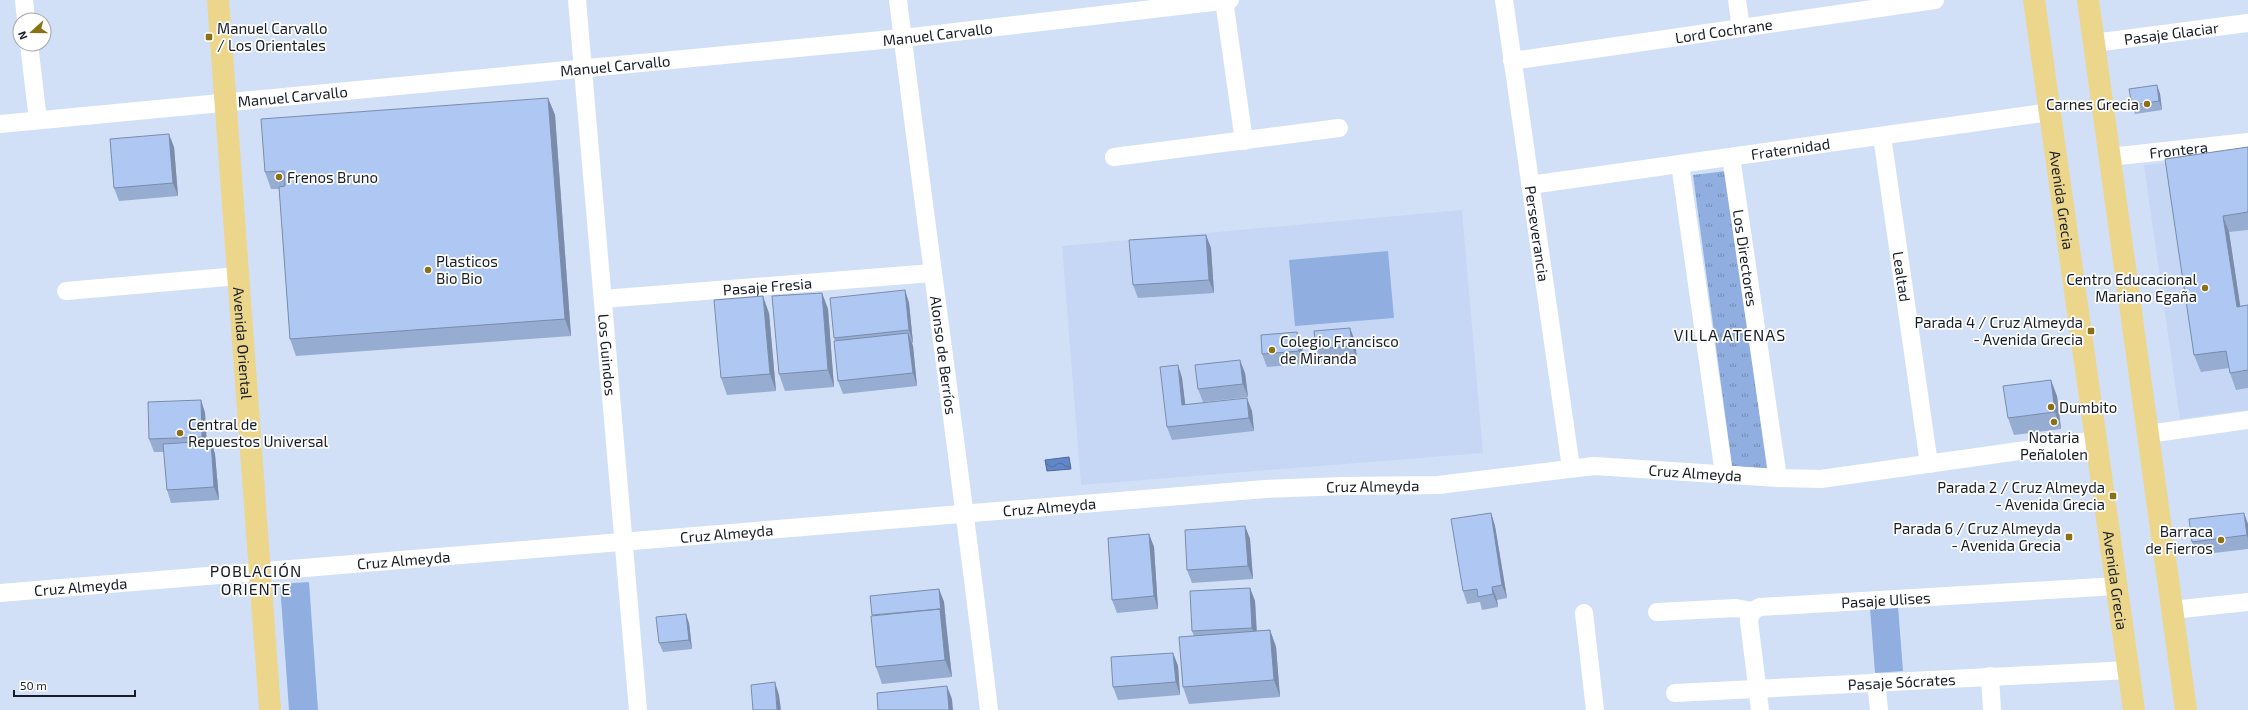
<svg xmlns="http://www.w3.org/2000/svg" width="2248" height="710" viewBox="0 0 2248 710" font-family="'Exo 2',sans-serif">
<defs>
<pattern id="park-tufts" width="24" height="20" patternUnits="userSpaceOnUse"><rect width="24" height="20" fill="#91aee0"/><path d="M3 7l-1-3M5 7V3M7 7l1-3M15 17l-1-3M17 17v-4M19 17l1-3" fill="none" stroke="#758db5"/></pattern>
<pattern id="water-waves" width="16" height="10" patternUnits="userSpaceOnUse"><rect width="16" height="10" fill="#6187c9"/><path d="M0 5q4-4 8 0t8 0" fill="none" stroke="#4f6ea3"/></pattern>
</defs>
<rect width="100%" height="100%" fill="#d2e0f7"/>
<path fill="#c6d7f5" d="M2248 155V410L2180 419 2144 165Z
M1462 210 1483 453 1081 485 1062 246Z"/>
<path fill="#91aee0" d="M1388 251 1394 318 1295 326 1289 260Z
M309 582 318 710H289L280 584Z
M1898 606 1903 671 1875 673 1870 608Z"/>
<path fill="url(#park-tufts)" d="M1726 171 1767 469 1732 466 1693 175Z"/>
<path fill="url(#water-waves)" stroke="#4b6798" d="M1069 457 1071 469 1047 471 1045 460Z"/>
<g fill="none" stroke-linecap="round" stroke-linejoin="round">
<g stroke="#fff" stroke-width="18">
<path d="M24 0 26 20"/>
<path id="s1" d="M577 0 638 710"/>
<path id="s2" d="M898 0C927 237 961 473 989 710"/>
<path d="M1224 0 1244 141"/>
<path id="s3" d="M1504 0 1571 468"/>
<path d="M1737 0 1741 28"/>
<path id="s4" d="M2094 43 2248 23"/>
<path d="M29 44 38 120"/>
<path id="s5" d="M1512 61 1935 0"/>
<path id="s6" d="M0 124 903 38 1230 0"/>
<path id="s7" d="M1882 136 1929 464"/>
<path d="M1114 157 1339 128"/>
<path id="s8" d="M1731 157 1778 478"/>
<path id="s9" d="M2110 157 2248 142"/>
<path d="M1680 164 1724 474"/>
<path id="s10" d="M1530 185 2050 112"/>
<path d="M66 291 238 276"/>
<path id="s11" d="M603 299 932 273"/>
<path d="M2148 434 2248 420"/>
<path id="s12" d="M0 593 1265 489 1343 486 1438 485 1594 466 1778 478 1821 479 2097 440"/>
<path d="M2172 610 2248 602"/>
<path id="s13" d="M1752 611 1760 607 2117 586"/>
<path d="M1752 611 1749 621 1760 710"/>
<path d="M1657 612 1736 608 1752 611"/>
<path d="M1584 613 1595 710"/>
<path d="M1990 676 1992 710"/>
<path d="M1876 682 1879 710"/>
<path id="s14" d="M1675 693 2129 670"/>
</g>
<g stroke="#ebd68b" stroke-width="22">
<path id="s15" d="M218 0 270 710"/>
<path id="s16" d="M2034 0 2134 710"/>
<path d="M2088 0 2186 710"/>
</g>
</g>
<path fill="#96acd1" d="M2157 85 2160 94 2162 110 2135 114 2132 105Z
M548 98 555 115 571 336 296 356 290 339 279 189H271L265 172Z
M174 147 178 196 119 201 114 188Z
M2248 147V230L2229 232 2240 306 2248 305V388L2236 390 2230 373 2229 368 2201 372 2194 355 2165 159Z
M1206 235 1211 248 1214 293 1138 298 1133 285Z
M905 290 909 303 913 343H912L913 346 917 386 843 394 838 381 835 341 834 338Z
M822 293 828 309 834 387 785 391 779 374Z
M769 313 776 391 727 395 721 378Z
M1355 341 1357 359 1320 362 1316 349Z
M1302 345 1304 364 1267 367 1262 354Z
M1178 365 1182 378 1185 405 1252 411 1254 431 1172 440 1167 427Z
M1245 373 1248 397 1203 402 1198 389Z
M2057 396 2061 429 2014 435 2008 418Z
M201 400 205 413 207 442 211 441 215 454 219 500 171 503 167 490 164 452H154L149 439Z
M1491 513 1495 526 1507 598 1497 600 1498 607 1482 610 1480 602 1467 604 1463 591Z
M2248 524V549L2197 555 2192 542Z
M1245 526 1250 539 1253 579 1192 583 1187 570Z
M1149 534 1154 547 1158 609 1117 613 1112 600Z
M1250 588 1255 601 1257 631 1270 630 1276 647 1280 697 1189 704 1183 687 1194 636 1192 631Z
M939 589 944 602 952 677 882 684 876 667Z
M689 623 692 649 663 652 659 643Z
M1173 653 1178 666 1180 695 1118 700 1113 687Z"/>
<path fill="#7a8caa" d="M2157 85 2160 94 2162 110 2159 101Z
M548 98 555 115 571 336 565 319Z
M169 134 174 147 178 196 173 183Z
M2223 216 2229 232 2243 324 2237 307Z
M1206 235 1211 248 1214 293 1209 280Z
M905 290 909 303 913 343 909 330Z
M822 293 828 309 834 387 828 370Z
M763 296 769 313 776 391 770 374Z
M1350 328 1355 341 1357 359 1352 346Z
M1297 332 1302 345 1304 364 1299 351Z
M908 333 913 346 917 386 913 373Z
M1240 360 1245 373 1248 397 1243 384Z
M1178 365 1182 378 1187 418 1182 405Z
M2051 380 2057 396 2061 429 2055 412Z
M1247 398 1252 411 1254 431 1249 418Z
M201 400 205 413 207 450 202 437Z
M211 441 215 454 219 500 214 487Z
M1491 513 1495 526 1507 598 1502 585Z
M2244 513 2248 524V539L2247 535Z
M1245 526 1250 539 1253 579 1248 566Z
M1149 534 1154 547 1158 609 1154 596Z
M1492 587 1497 600 1498 607 1493 594Z
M1250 588 1255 601 1257 641 1252 628Z
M939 589 944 602 946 625 941 612Z
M940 609 946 625 952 677 945 660Z
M686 614 689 623 692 649 689 640Z
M1270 630 1276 647 1280 697 1274 680Z
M1173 653 1178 666 1180 695 1176 682Z
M775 682 779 695 781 710H777Z
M947 686 952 699 953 710H949Z"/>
<path fill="#afc8f3" stroke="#7a8caa" d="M2157 85 2159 101 2132 105 2129 89Z
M548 98 565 319 290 339 279 187 285 186 284 171 265 172 261 119Z
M169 134 173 183 114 188 110 139Z
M2248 147V212L2223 216 2237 307 2248 305V370L2230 373 2226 351 2194 355 2165 159Z
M1206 235 1209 280 1133 285 1129 240Z
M905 290 909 330 834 338 830 298Z
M822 293 828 370 779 374 772 296Z
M763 296 770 374 721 378 714 300Z
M1350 328 1352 346 1316 349 1314 331Z
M1297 332 1299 351 1262 354 1261 335Z
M908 333 913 373 838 381 834 341Z
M1240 360 1243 384 1198 389 1195 365Z
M1178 365 1182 405 1247 398 1249 418 1167 427 1160 367Z
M2051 380 2055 412 2008 418 2003 386Z
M201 400 202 437 149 439 148 402Z
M211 441 214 487 167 490 163 444Z
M1491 513 1502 585 1492 587 1493 594 1478 597 1477 589 1463 591 1451 519Z
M2244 513 2247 535 2192 542 2189 519Z
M1245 526 1248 566 1187 570 1185 530Z
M1149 534 1154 596 1112 600 1108 538Z
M1250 588 1252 628 1192 631 1190 591Z
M939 589 941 612 940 609 872 615 870 596Z
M940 609 945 660 876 667 871 616Z
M686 614 689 640 659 643 656 617Z
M1270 630 1274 680 1183 687 1179 637Z
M1173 653 1176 682 1113 687 1111 657Z
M775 682 777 710H753L751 685Z
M947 686 949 710H878L877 693Z"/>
<g fill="#8a7214" stroke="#fff" stroke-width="1.5">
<rect x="205" y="33" width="8" height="8" rx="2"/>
<circle cx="2147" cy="104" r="4"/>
<circle cx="279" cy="177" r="4"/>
<circle cx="428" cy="270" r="4"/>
<circle cx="2205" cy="288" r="4"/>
<rect x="2087" y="327" width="8" height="8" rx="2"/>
<circle cx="1272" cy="350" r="4"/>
<circle cx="2051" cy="407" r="4"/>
<circle cx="2054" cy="422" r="4"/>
<circle cx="180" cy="433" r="4"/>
<rect x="2109" y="492" width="8" height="8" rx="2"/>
<rect x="2065" y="533" width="8" height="8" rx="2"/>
<circle cx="2221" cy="540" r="4"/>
</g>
<g text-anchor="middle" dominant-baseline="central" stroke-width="3.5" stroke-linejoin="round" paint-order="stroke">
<g font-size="15" fill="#181d25" stroke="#fff" text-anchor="start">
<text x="217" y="28">Manuel Carvallo<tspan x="217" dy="17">/ Los Orientales</tspan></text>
<text x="2139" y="104" text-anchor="end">Carnes Grecia</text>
<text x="287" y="177">Frenos Bruno</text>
<text x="436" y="261">Plasticos<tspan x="436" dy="17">Bio Bio</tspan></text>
<text x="2197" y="279" text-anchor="end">Centro Educacional<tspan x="2197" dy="17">Mariano Egaña</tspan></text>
<text x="2083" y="322" text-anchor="end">Parada 4 / Cruz Almeyda<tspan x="2083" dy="17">- Avenida Grecia</tspan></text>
<text x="1280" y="341">Colegio Francisco<tspan x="1280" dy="17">de Miranda</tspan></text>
<text x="2059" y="407">Dumbito</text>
<text x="188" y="424">Central de<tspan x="188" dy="17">Repuestos Universal</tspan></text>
<text x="2054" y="437" text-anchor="middle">Notaria<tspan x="2054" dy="17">Peñalolen</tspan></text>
<text x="2105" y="487" text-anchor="end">Parada 2 / Cruz Almeyda<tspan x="2105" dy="17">- Avenida Grecia</tspan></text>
<text x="2061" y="528" text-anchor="end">Parada 6 / Cruz Almeyda<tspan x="2061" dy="17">- Avenida Grecia</tspan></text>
<text x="2213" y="531" text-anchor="end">Barraca<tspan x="2213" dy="17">de Fierros</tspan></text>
</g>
<g font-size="15" fill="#181d25" stroke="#fff">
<text stroke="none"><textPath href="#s5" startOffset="214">Lord Cochrane</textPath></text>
<text stroke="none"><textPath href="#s4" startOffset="78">Pasaje Glaciar</textPath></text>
<text stroke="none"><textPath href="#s6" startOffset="942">Manuel Carvallo</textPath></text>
<text stroke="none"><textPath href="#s6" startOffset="618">Manuel Carvallo</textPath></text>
<text stroke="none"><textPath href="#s6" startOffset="294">Manuel Carvallo</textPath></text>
<text stroke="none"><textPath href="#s10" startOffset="263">Fraternidad</textPath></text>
<text stroke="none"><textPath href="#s9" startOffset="69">Frontera</textPath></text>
<text stroke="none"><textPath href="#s16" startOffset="202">Avenida Grecia</textPath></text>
<text stroke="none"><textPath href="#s3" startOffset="236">Perseverancia</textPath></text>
<text stroke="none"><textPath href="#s8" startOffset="102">Los Directores</textPath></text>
<text stroke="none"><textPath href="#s7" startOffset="142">Lealtad</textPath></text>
<text stroke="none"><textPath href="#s11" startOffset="165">Pasaje Fresia</textPath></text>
<text stroke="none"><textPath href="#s15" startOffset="344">Avenida Oriental</textPath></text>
<text stroke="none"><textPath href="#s1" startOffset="356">Los Guindos</textPath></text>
<text stroke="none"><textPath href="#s2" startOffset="358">Alonso de Berríos</textPath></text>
<text stroke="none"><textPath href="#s12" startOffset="1701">Cruz Almeyda</textPath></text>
<text stroke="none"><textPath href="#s12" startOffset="1377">Cruz Almeyda</textPath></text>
<text stroke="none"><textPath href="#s12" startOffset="1053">Cruz Almeyda</textPath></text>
<text stroke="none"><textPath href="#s12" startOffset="729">Cruz Almeyda</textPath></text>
<text stroke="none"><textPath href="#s12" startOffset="405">Cruz Almeyda</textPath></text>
<text stroke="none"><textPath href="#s16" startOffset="586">Avenida Grecia</textPath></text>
<text stroke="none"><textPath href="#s12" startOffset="81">Cruz Almeyda</textPath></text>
<text stroke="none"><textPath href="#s13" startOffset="135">Pasaje Ulises</textPath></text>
<text stroke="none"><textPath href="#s14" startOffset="227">Pasaje Sócrates</textPath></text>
</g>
<g font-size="16" letter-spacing="1" fill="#181d25" stroke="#fff">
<text x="1730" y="334">VILLA ATENAS</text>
<text x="256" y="570">POBLACIÓN<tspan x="256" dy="18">ORIENTE</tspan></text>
</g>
</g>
<g transform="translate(32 32) rotate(249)"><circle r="19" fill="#ffffff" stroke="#a3a5a8"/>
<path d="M0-3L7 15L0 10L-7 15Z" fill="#8a7214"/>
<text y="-6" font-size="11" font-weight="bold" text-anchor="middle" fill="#181d25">N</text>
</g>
<path d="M14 690v6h121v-6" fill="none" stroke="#181d25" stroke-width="2"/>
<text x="20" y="690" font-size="12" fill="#181d25" stroke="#ffffff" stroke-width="3" paint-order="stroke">50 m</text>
</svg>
